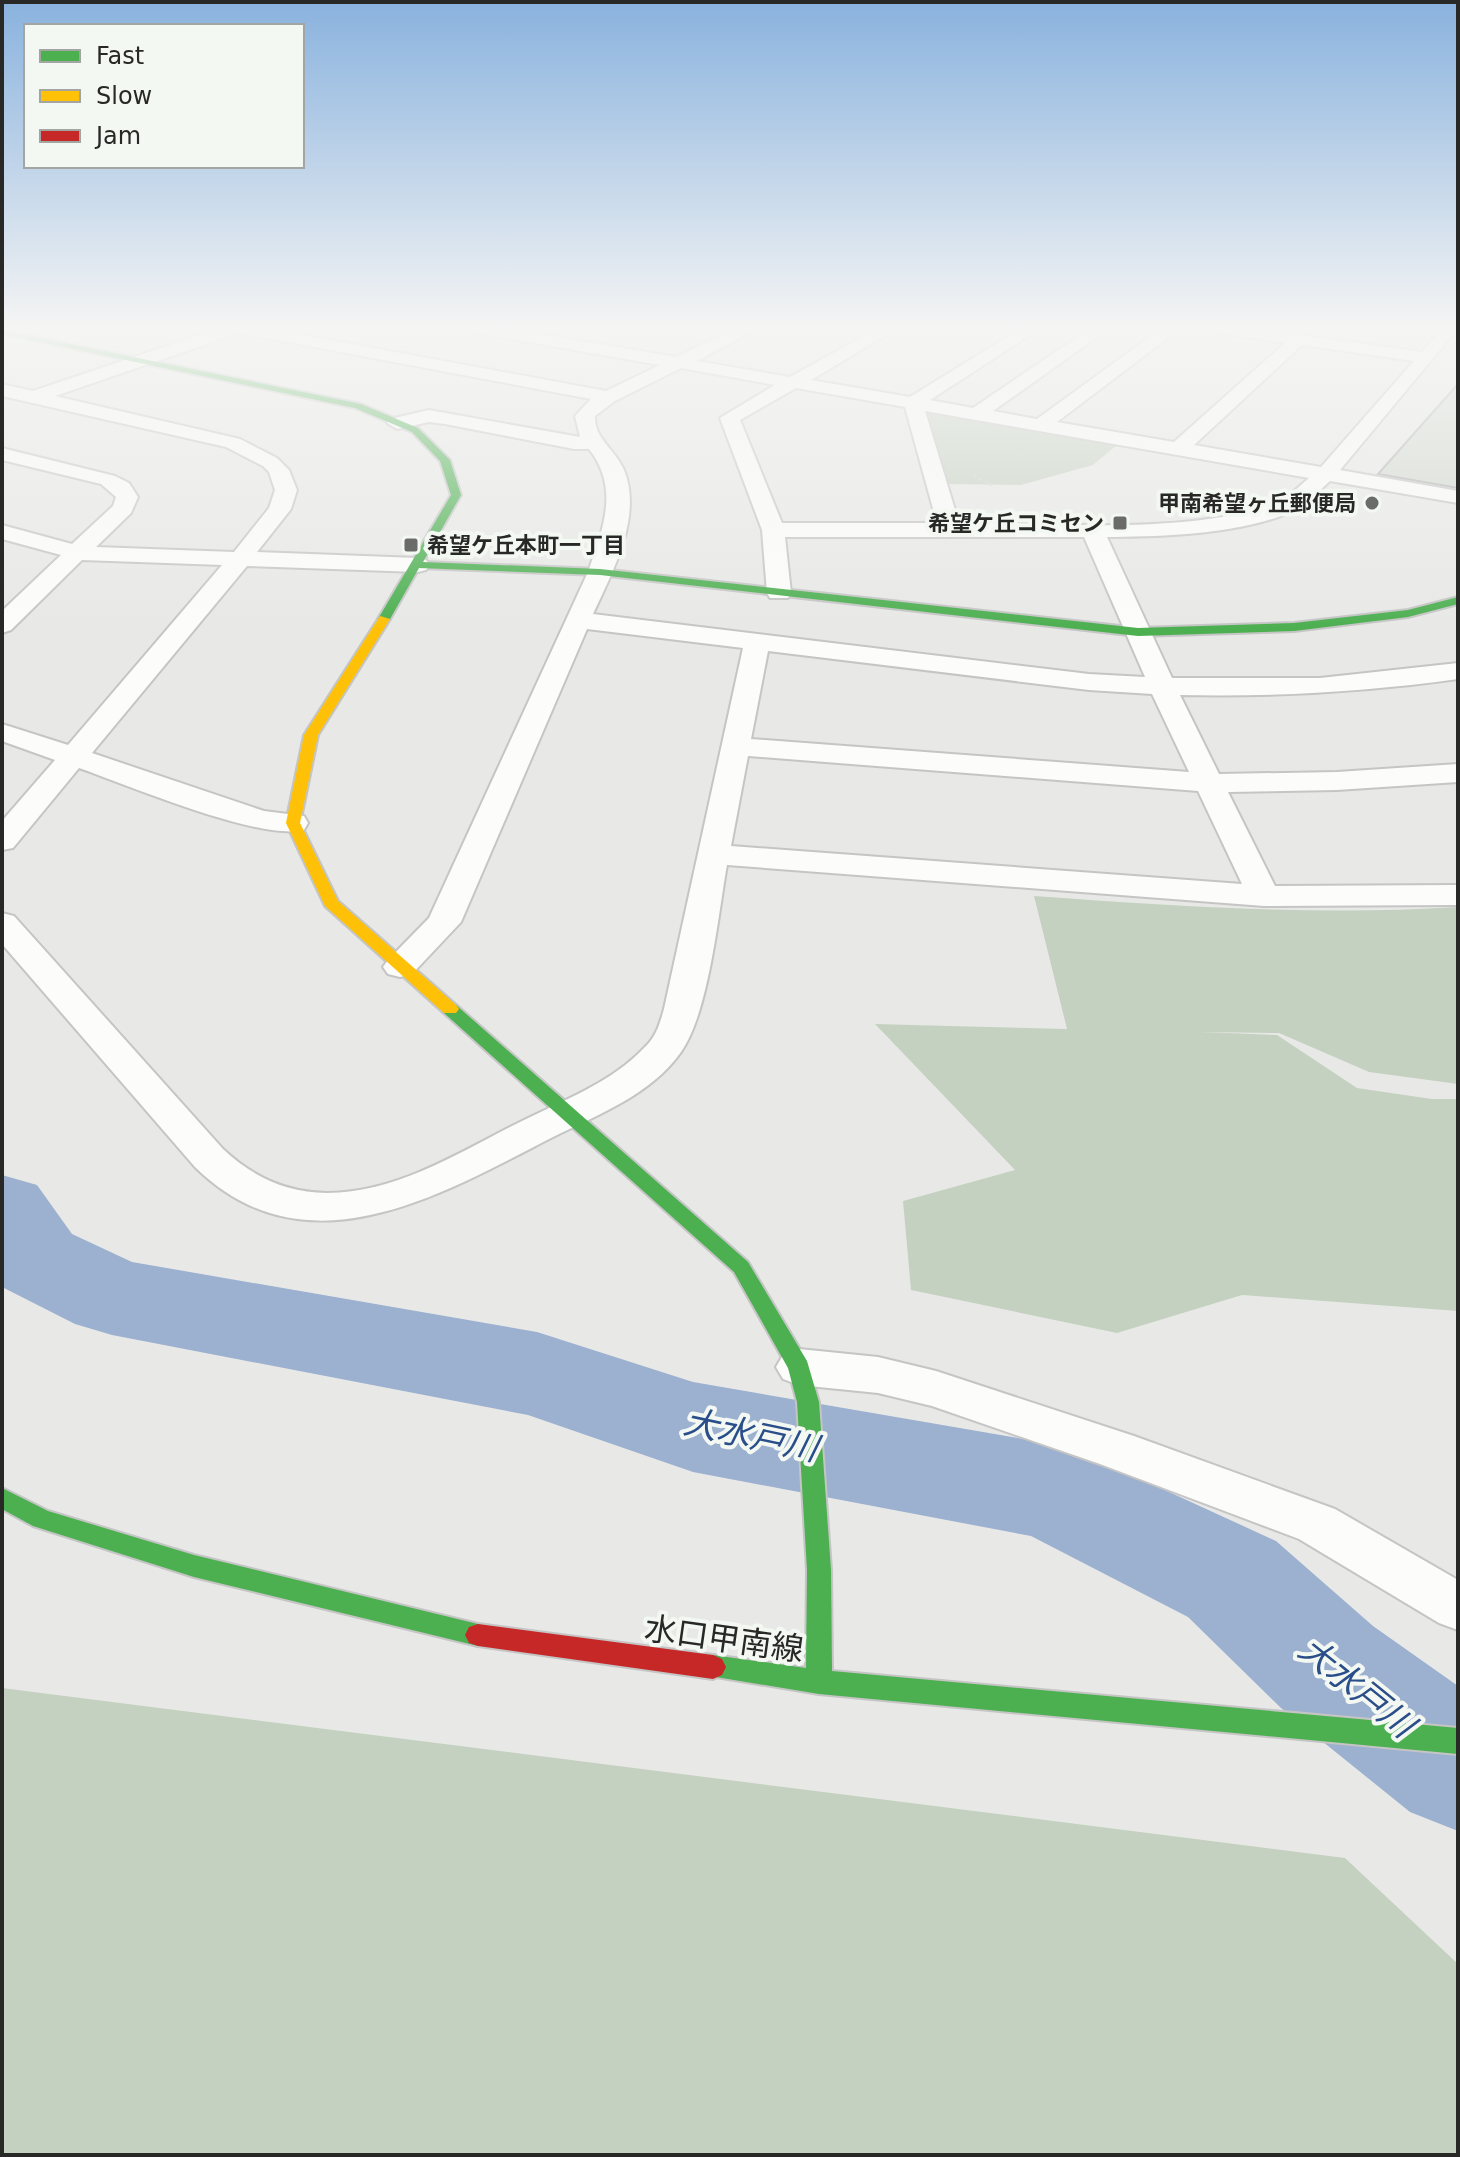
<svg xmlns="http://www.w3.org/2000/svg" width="1460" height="2157" viewBox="0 0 1460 2157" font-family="'DejaVu Sans','Noto Sans JP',sans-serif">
<rect width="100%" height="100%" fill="#e8e9e7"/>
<path fill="#c5d1c0" d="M922 412 1117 445 1093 465 1021 485 947 484Z
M1034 896C1176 906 1316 916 1458 907V1084L1369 1072 1279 1033 1200 1032 1277 1035 1357 1088 1432 1099H1458V1311L1242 1295 1117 1333 911 1290 903 1201 1015 1170 875 1024 1067 1029Z
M2 1688 1345 1858 1458 1964V2155H2Z"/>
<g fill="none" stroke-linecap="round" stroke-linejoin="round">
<path fill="#9cb0d0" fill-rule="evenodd" d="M2 1175 37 1185 72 1234 132 1262 537 1332 693 1382 1053 1444 1095 1458 1276 1541 1373 1626 1458 1686V1831L1410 1812 1281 1708 1188 1617 1031 1536 693 1472 528 1415 112 1335 75 1324 2 1287Z"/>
</g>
<path fill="#d0d7cd" stroke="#aeafad" stroke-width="2" d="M1458 384V488L1378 474Z"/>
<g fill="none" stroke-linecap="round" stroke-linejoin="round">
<g stroke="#c4c5c4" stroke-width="4">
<path id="street" d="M220 328H266L606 391 660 365 477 333 469 328H506L676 357 737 328H758L697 361 790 377 878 328H898L811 380 910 397 1022 328H1041L930 400 973 408 1091 328H1110L993 411 1037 419 1162 328H1181L1057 422 1174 442 1285 343 1218 333 1210 328H1252L1422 352 1443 328H1458L1340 470 1458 491V503L1330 481C1321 489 1312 499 1302 506 1256 534 1160 537 1107 537L1172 678H1320L1458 663V679C1365 692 1273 697 1180 695L1219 774 1337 772 1458 764V782L1337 790 1228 792 1275 886 1458 885V905L1264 906 727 865C718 915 709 1012 681 1052 651 1095 597 1115 551 1138 439 1196 305 1275 195 1167L2 944V913L14 916 223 1149C253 1177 285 1192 327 1193 397 1193 460 1152 520 1122 564 1100 611 1083 645 1047 656 1037 660 1023 664 1009L743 648 587 629 461 922 412 974 400 977 388 974 383 967 388 960 429 918 588 572C603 529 620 488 589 449H574L445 424 429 422 397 429 387 423 390 419 429 410 580 437 575 416 591 399 239 333 55 396 240 439 277 458 289 470 297 490 291 509 257 552 418 558 426 560 430 565 426 570 418 572 247 566 92 753 264 811 304 816 308 823 304 830C259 841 128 785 79 768L13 848 2 850V821L55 760 2 741V724L68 745 222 565 82 560 11 630 2 633V611L61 555 2 539V525L72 544 113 506 116 497 101 484 2 460V448L115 476 129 483 138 497 131 513 96 547 234 552 269 508 275 490 269 472 263 466 226 447 2 396V384L33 391ZM1302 345 1414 361 1321 467 1194 445ZM681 368 775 385 720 418 762 530 767 593 770 598H788L791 593 785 537H1084L1145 677 1089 674 593 614C612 573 643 516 624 470 615 449 594 439 595 416L615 401ZM796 388 905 407 937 523H782L740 420ZM925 411 976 420 1309 478C1302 484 1294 492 1285 497 1213 537 1044 523 959 523ZM768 651 1089 690 1152 694 1189 772 751 739ZM748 756 1198 791 1242 884 731 846Z
M799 1349 878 1357 936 1371 1134 1436 1335 1509 1458 1580V1630L1439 1623 1299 1539 1100 1464 932 1406 878 1393 799 1385 783 1379 776 1367 783 1355Z"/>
</g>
<g stroke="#c4c5c4" stroke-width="4">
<path id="fast" d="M2 330 361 404 418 428 450 460 461 495 423 562 600 569 1138 628 1294 623 1408 610 1458 597V604L1408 617 1294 631 1138 636 600 575 419 568 390 619 384 623 378 619 451 495 440 461 412 432 355 408 2 334Z
M450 1004 456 1005 748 1262 807 1361 819 1402 831 1570 832 1671 1458 1728V1754L819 1694 704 1675 700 1667 704 1659 713 1655 806 1668 807 1570 797 1402 788 1368 734 1272 444 1013 441 1009 444 1005Z
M2 1488 48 1511 194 1555 478 1624 487 1627 491 1635 487 1643 478 1646 194 1577 33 1526 2 1509Z"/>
</g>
<g stroke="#c4c5c4" stroke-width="4">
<path id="slow" d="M380 616 390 619 318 735 300 823 338 901 456 1005 459 1009 456 1013H444L325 906 286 823 304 735Z"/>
</g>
<g stroke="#c4c5c4" stroke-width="4">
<path id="jam" d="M478 1624 713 1655 722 1659 726 1667 722 1675 713 1679 478 1646 469 1643 465 1635 469 1627Z"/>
</g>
<path stroke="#d3d4d3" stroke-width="2" stroke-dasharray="3 3" stroke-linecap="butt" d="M974 476 992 485"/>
<path stroke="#d3d4d3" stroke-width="3" stroke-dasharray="4 4" stroke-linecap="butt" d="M989 483 992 485"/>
<use href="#street" fill="#fcfcfb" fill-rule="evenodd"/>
<use href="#fast" fill="#4caf50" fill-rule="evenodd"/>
<use href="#slow" fill="#ffc107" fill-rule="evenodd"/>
<use href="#jam" fill="#c62828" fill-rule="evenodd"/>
</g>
<linearGradient id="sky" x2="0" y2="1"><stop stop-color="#89b2de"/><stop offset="0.52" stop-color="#f5f5f4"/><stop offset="1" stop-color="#f5f5f4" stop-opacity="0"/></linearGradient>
<rect width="1460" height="630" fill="url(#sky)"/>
<g fill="#6b6c6a" stroke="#f4f8f3" stroke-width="3">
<circle cx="1372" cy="503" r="8"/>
<rect x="1112" y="515" width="16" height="16" rx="4"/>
<rect x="403" y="537" width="16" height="16" rx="4"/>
</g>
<g text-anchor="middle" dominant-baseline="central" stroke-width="8" stroke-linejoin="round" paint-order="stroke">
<g font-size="22" font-weight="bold" fill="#282927" stroke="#f4f8f3" text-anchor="end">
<text x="1356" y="503">甲南希望ヶ丘郵便局</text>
<text x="1104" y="523">希望ケ丘コミセン</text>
<text x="427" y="545" text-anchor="start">希望ケ丘本町一丁目</text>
</g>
<g font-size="32" fill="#282927" stroke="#f4f8f3">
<text transform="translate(724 1639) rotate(8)">水口甲南線</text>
</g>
<g font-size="34" font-style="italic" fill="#2a4e89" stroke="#f4f8f3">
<text transform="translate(751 1435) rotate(12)">大水戸川</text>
<text transform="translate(1357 1687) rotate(39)">大水戸川</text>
</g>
</g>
<rect width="1460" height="2157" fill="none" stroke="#282927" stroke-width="8"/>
<rect x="24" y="24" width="280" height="144" fill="#f4f8f3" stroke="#a2a5a1" stroke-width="2"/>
<rect x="40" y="50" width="40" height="12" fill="#4caf50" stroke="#a2a5a1" stroke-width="2"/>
<text x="96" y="64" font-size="24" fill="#282927">Fast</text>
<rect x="40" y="90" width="40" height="12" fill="#ffc107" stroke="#a2a5a1" stroke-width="2"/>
<text x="96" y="104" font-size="24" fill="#282927">Slow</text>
<rect x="40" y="130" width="40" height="12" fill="#c62828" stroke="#a2a5a1" stroke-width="2"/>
<text x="96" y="144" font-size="24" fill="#282927">Jam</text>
</svg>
